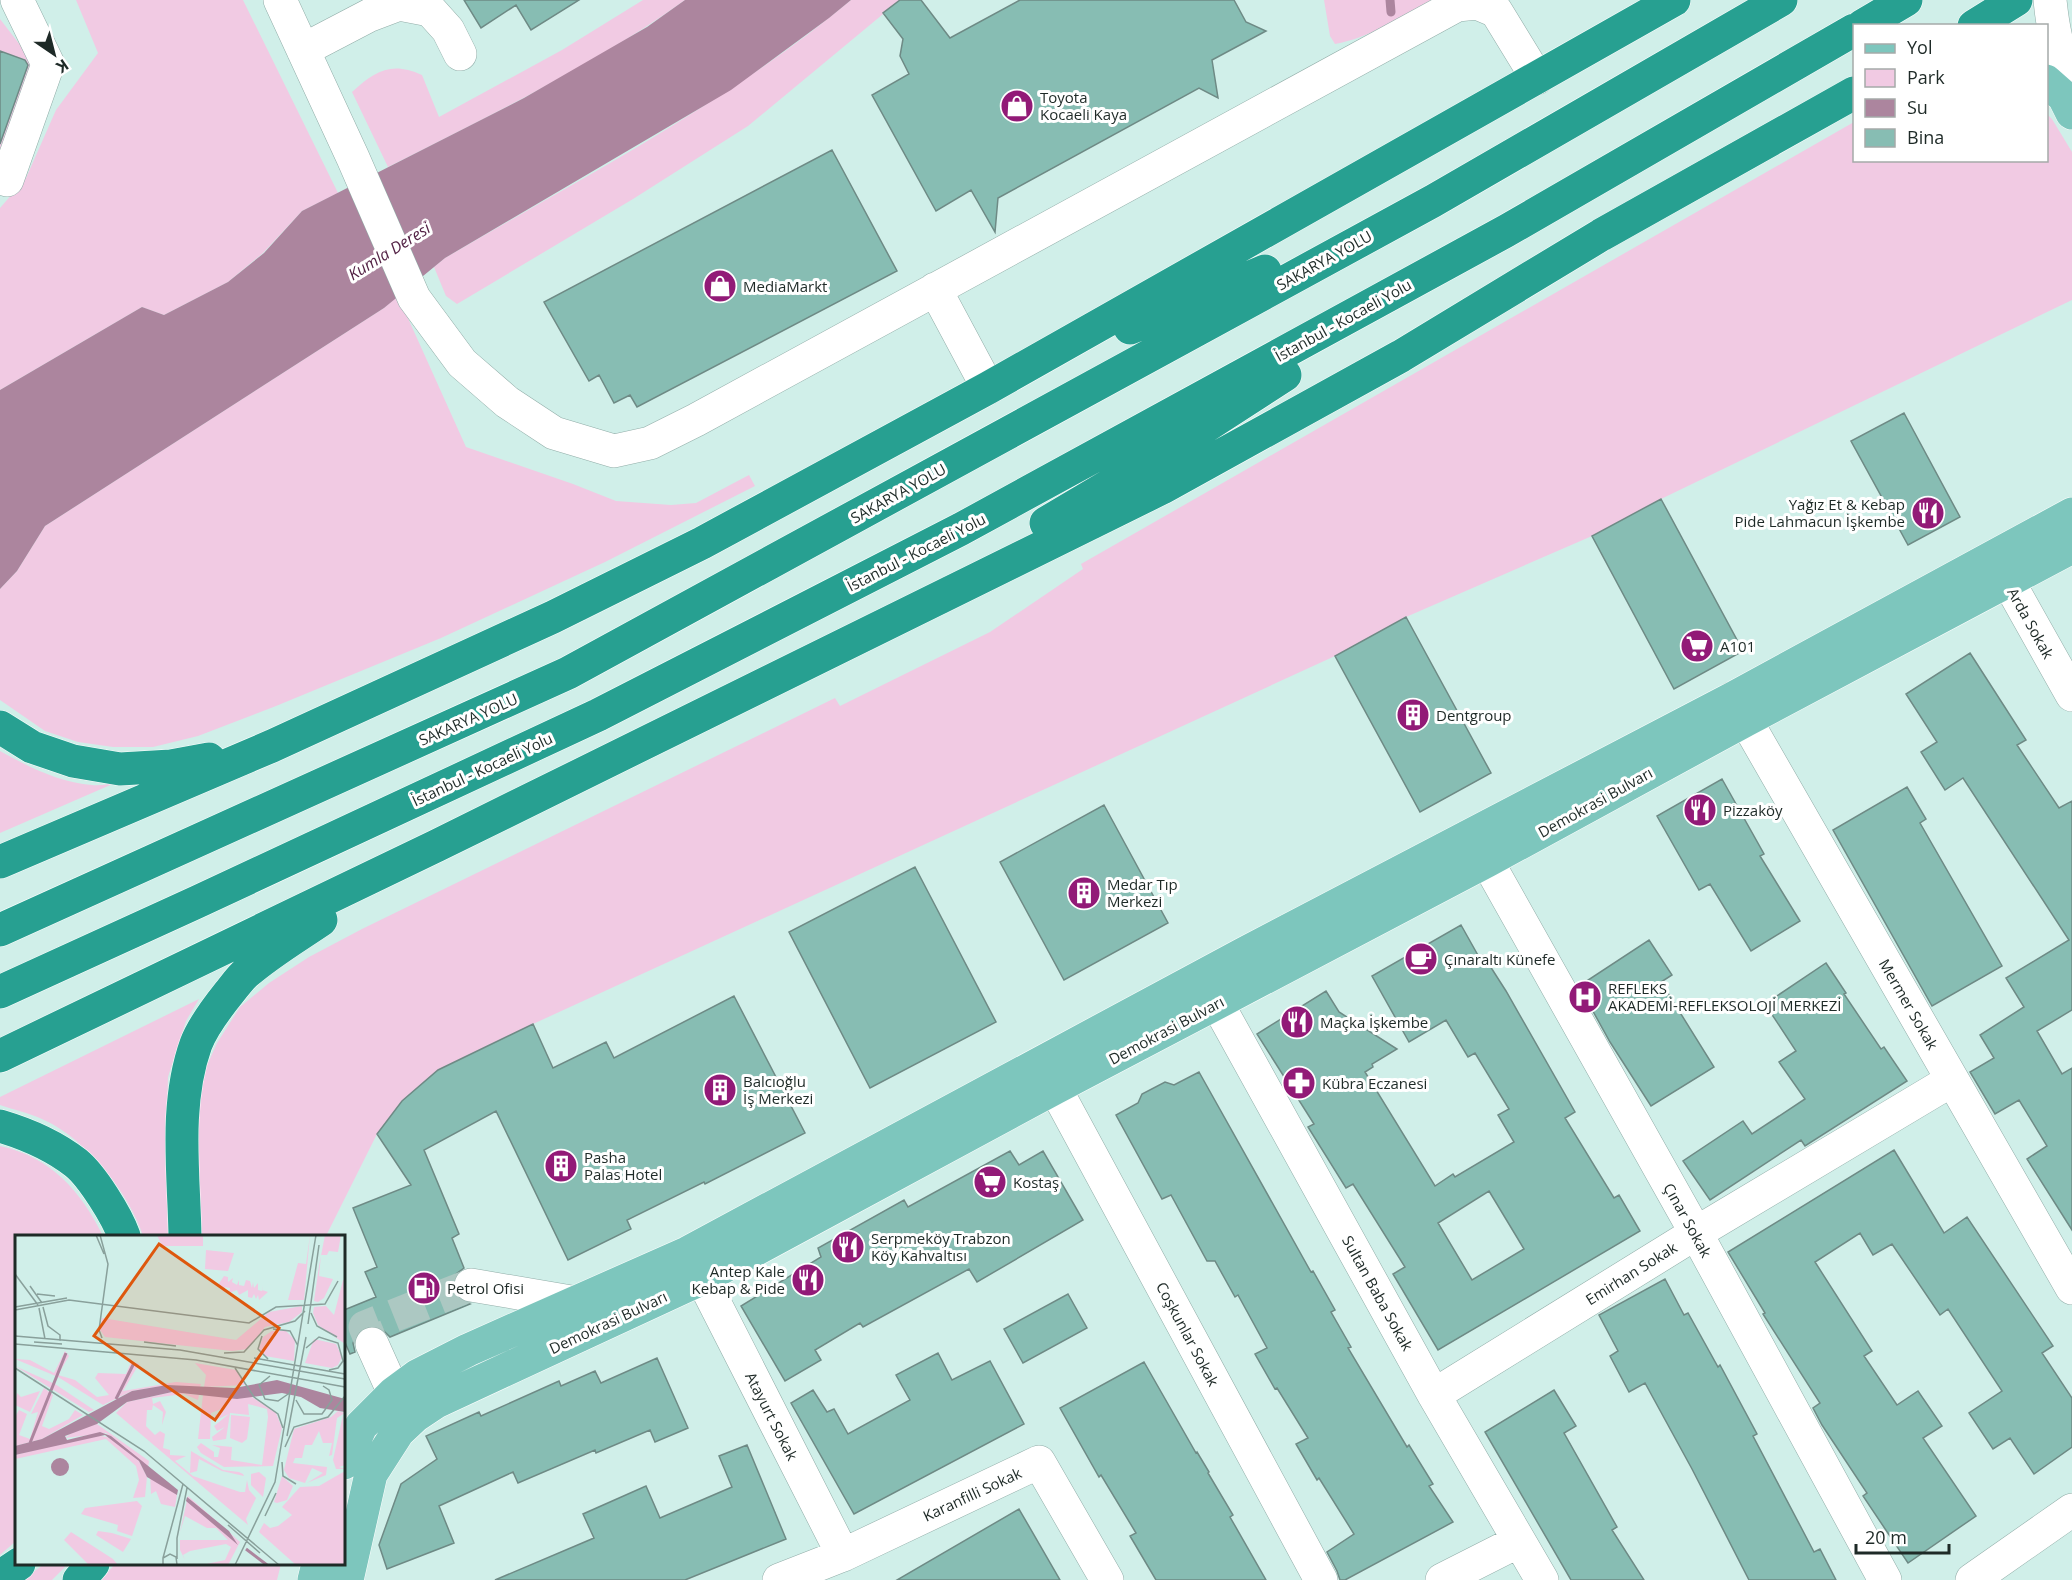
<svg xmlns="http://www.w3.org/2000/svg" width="2072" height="1580" viewBox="0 0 2072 1580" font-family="'Open Sans',sans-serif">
<rect width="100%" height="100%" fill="#d0efe9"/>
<path fill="#f1cae3" d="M76 0H243L338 193 302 211 263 253 228 282 164 315 142 307 0 390V208L26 178 56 110 98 53Z
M643 0H685C593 66 489 116 388 167L352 92C375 71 391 61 422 75L439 117 562 50Z
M851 0H900L748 126 633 199 457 304 446 296 434 267 445 258C582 178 729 102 851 0Z
M1324 0H1432C1402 17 1369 38 1335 44L1330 36Z
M0 19 34 63 0 158Z
M2047 114 2052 119 2072 152V300L1661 499 1592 536 1406 617 1335 656 533 1024 438 1070 402 1101 377 1134 326 1236H201L197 1147 199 1091 205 1070 217 1043 240 1007 269 983 309 957 362 929 835 698 840 706 990 632 1083 569 1081 564 1854 122V160H2046Z
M398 296 466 447 573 484 616 501 671 505 696 503 749 475 755 486 605 562 441 638 276 706 198 736 153 747H113L78 742 45 731 0 700V589L17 571 45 526 384 308Z
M0 751C27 766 60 783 92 785 100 786 108 784 115 783L0 833Z
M199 999 186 1021 168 1077 166 1142 168 1236H143C130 1194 85 1138 44 1120 30 1113 14 1110 0 1105V1097Z
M0 1146C51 1157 81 1191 103 1236H16V1541L0 1555Z
M44 1564H68L52 1580H23Z
M115 1564H281L277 1580H101Z"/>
<path fill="#ac859e" d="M685 0H851L829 18 731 90 445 258 384 308 45 526 17 571 0 589V390L142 307 164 315 228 282 264 253 302 211 524 98 647 27Z"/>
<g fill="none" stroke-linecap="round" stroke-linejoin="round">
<path stroke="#ac859e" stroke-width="9" d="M1390 0 1391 12"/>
</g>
<path fill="#87bdb3" stroke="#6e8a85" stroke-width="1.5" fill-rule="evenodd" d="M464 0H579L531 30 516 5 481 28Z
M900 0H921L950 38 1020 0H1234L1246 22 1266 31 1212 60 1218 98 1199 88 998 198 995 232 971 190 936 211 872 95 909 74 900 56 903 39 883 13Z
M0 51 25 60 28 65 0 144Z
M832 150 897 271 637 407 630 395 614 403 599 375 589 381 544 302Z
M1904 413 1960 517 1908 545 1851 441Z
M1661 499 1743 651 1674 689 1592 536Z
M1406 617 1491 773 1420 812 1335 656Z
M1970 653 2026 740 2017 745 2059 808 2072 801V1010L2037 1031 2062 1074 2072 1068V1230L2027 1159 2047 1146 2019 1100 1995 1114 1970 1072 1994 1058 1980 1035 2024 1007 2006 978 2069 940 1963 778 1945 790 1921 752 1937 742 1906 694Z
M1722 779 1764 854 1760 856 1800 921 1751 951 1710 884 1699 890 1657 816Z
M1907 787 1926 819 1920 823 2002 966 1932 1006 1833 830Z
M1104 805 1168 923 1064 980 1000 862Z
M915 867 996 1022 870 1088 789 932Z
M1461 925 1479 957 1483 955 1506 991 1575 1112 1565 1118 1614 1198 1619 1195 1640 1231 1438 1350 1393 1274 1405 1267 1353 1184 1346 1188 1308 1127 1314 1124 1257 1034 1326 991 1339 1012 1397 1049 1372 1064 1373 1067 1365 1072 1435 1186 1453 1174 1455 1177 1514 1142 1498 1115 1509 1109 1475 1053 1468 1057 1446 1020 1409 1042 1372 976ZM1489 1191 1524 1249 1472 1280 1438 1223Z
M1649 940 1672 975 1661 982 1714 1067 1651 1106 1610 1042 1579 986Z
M1826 963 1846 993 1844 994 1881 1049 1884 1047 1907 1081 1805 1146 1801 1140 1710 1200 1683 1161 1743 1121 1752 1134 1805 1099 1779 1062 1796 1051 1765 1004Z
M734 996 805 1133 705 1184 704 1182 627 1220 631 1229 568 1260 496 1111 424 1150 459 1234 452 1238 464 1268 456 1274 453 1281V1291L460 1300 470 1304 390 1337 382 1329 374 1325 365 1327 357 1334 353 1343 355 1352 350 1354 344 1340V1310L376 1297 365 1272 377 1267 353 1208 411 1185 377 1134 402 1101 438 1070 533 1024 553 1068 606 1042 614 1058Z
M1199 1072 1311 1272 1313 1271 1335 1310 1331 1312 1351 1347 1348 1348 1407 1447 1409 1445 1433 1484 1429 1486 1453 1522 1345 1580H1340L1337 1571 1327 1552 1354 1534 1319 1478 1317 1480 1296 1444 1308 1438 1277 1388 1275 1389 1255 1354 1267 1348 1238 1295 1235 1297 1215 1261H1207L1171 1195 1162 1199 1116 1115 1138 1103 1142 1094 1165 1082 1174 1085Z
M1894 1150 1944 1233 1967 1217 2053 1346 2042 1353 2072 1398V1447L2034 1474 2010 1438 1993 1449 1969 1413 2002 1391 1948 1309 1940 1315 1892 1244 1873 1255 1860 1233 1815 1262 1872 1351 1864 1356 1897 1405 1918 1391 1942 1426 1923 1438 1976 1516 1908 1563 1863 1496 1867 1493 1822 1425 1813 1408 1820 1403 1763 1314 1765 1313 1728 1252Z
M1010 1151 1019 1165 1043 1151 1083 1220 977 1282 969 1269 863 1327 860 1323 815 1350 821 1360 785 1381 741 1306 821 1257 818 1248 904 1200 908 1207Z
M1665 1279 1684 1315 1688 1313 1718 1367 1720 1365 1757 1434 1753 1436 1814 1552 1820 1549 1836 1580H1749L1692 1469 1645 1383 1629 1392 1610 1356 1618 1351 1599 1315Z
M1068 1294 1087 1328 1023 1363 1004 1329Z
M938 1353 952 1380 990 1361 1024 1424 854 1514 791 1403 813 1390 827 1412 834 1409 848 1434 910 1400 896 1375Z
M657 1358 688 1428 655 1442 650 1430 596 1453 595 1450 518 1483 513 1472 439 1506 454 1543 387 1569 379 1545 401 1484 437 1459 426 1436 479 1412 481 1416 559 1381 561 1386 595 1371 601 1383Z
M1144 1362 1196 1453 1197 1452 1209 1472 1208 1473 1233 1515 1230 1517 1266 1580H1156L1130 1536 1136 1533 1101 1475 1099 1477 1060 1408Z
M1554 1390 1576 1426 1564 1433 1617 1527 1612 1530 1644 1580H1571L1485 1432Z
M747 1445 786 1539 685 1580H495L594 1538 583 1514 646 1486 660 1518 732 1487 719 1456Z
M1019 1509 1060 1580H897Z"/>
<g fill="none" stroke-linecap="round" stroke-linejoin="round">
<path stroke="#acc8c2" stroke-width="33" stroke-dasharray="33 16" stroke-linecap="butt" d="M372 1344 365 1327 471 1285"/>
<g stroke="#91ada8" stroke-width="34">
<path id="minor" d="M280 0 353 158 414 298 462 363 507 402 554 433 614 451 650 443 696 420 1457 5 1477 3 1496 11 1537 78
M2050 0C2053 30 2057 51 2072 78
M303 50 370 15 399 4 430 10 448 30 460 54
M7 180 48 64 17 0
M935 289 988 388
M1996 556 2008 581 2072 695
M1733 698 2072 1288
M1475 835 1487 861 1696 1233 1885 1580
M1206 978 1217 1003 1434 1395 1542 1580
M1044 1063 1055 1088 1321 1580
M688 1255 709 1292 843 1555
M471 1285 577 1303
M372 1344 394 1393
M1434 1395 1696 1233 1952 1080
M779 1580 843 1555 1039 1462 1107 1580
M1442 1580 1519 1541
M1972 1580 2072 1510"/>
</g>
<g stroke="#fff" stroke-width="34">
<path id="major" d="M2046 81 2064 97 2072 113
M344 1463 361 1426 394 1393 417 1376 468 1350 687 1253 1245 953 1733 698 2072 514
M314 1580 318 1564
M347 1580 371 1474 398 1432 415 1416 436 1402 701 1279 1055 1088 1487 861 1746 720 2072 547"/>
</g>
<g stroke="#fff" stroke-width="34">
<path id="highway" d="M1862 26 1906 0
M1974 26 2016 0
M1130 328 1265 271
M1046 523 1166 452 1285 375
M0 727 32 747 73 761 120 769 171 766 209 759
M0 862 272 746 553 617 702 543 988 388 1674 0
M0 930 568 673 1433 201 1781 0
M0 992 197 902 598 715 961 529 1506 231 1854 30
M0 1056 436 846 1162 488 1401 356 1601 235 1854 93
M0 1126C27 1134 53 1145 76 1163 92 1176 117 1216 124 1236
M185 1236C184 1174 174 1105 196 1044 203 1026 216 1009 228 994 234 987 239 979 246 973 269 953 296 937 321 920
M0 1577 19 1564
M79 1580 93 1564"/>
</g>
<use href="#minor" stroke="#fff" stroke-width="33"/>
<use href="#major" stroke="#7dc6bd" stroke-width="33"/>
<use href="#highway" stroke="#27a091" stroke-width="33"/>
</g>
<defs>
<g id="shop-disc" transform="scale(1.725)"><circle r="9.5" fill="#921a77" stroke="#fff"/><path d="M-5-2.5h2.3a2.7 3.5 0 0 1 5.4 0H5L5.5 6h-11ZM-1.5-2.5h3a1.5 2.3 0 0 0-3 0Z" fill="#fff"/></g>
<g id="restaurant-disc" transform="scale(1.725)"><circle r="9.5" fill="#921a77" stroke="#fff"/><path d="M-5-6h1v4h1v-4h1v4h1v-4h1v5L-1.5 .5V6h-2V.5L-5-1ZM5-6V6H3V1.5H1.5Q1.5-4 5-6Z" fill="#fff"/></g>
<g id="supermarket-disc" transform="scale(1.725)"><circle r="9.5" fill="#921a77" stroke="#fff"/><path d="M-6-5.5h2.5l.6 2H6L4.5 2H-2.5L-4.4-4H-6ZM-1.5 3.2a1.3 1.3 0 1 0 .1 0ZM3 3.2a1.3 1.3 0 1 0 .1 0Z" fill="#fff"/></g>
<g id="building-disc" transform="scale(1.725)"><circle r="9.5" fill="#921a77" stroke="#fff"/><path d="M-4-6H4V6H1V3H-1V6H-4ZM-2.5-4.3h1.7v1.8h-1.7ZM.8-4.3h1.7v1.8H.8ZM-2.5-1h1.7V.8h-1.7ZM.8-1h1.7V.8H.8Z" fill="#fff"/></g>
<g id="cafe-disc" transform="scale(1.725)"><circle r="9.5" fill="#921a77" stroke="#fff"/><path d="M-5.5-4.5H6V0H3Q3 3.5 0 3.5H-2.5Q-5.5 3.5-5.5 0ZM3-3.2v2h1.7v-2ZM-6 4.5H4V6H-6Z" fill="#fff"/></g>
<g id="hospital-disc" transform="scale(1.725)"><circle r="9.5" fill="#921a77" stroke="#fff"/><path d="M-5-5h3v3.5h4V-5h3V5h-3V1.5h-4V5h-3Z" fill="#fff"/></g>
<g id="pharmacy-disc" transform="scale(1.725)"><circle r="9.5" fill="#921a77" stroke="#fff"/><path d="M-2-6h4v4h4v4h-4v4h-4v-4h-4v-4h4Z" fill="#fff"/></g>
<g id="fuel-disc" transform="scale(1.725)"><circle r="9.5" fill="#921a77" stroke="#fff"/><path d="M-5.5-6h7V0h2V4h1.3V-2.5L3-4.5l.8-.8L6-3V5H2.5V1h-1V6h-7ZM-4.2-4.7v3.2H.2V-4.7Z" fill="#fff"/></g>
</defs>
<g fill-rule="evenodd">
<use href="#shop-disc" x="1017" y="106"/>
<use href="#shop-disc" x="720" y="286"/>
<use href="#restaurant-disc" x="1928" y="513"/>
<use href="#supermarket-disc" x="1697" y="646"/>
<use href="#building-disc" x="1413" y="715"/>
<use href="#restaurant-disc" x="1700" y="810"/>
<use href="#building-disc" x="1084" y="893"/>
<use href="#cafe-disc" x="1421" y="959"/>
<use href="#hospital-disc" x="1585" y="997"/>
<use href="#restaurant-disc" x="1297" y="1022"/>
<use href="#pharmacy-disc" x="1299" y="1083"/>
<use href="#building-disc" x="720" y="1090"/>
<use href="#building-disc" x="561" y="1166"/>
<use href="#supermarket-disc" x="990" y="1182"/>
<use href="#restaurant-disc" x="848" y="1247"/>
<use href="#restaurant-disc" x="808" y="1280"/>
<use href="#fuel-disc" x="424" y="1288"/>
</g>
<g text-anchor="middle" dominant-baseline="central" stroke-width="6" stroke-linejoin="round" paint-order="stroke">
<g font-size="15" fill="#1e2a27" stroke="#fff" text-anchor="start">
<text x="1040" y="97">Toyota<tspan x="1040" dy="17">Kocaeli Kaya</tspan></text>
<text x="743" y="286">MediaMarkt</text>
<text x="1905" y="504" text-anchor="end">Yağız Et &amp; Kebap<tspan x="1905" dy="17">Pide Lahmacun İşkembe</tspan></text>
<text x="1720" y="646">A101</text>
<text x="1436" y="715">Dentgroup</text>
<text x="1723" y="810">Pizzaköy</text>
<text x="1107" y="884">Medar Tıp<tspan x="1107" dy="17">Merkezi</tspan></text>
<text x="1444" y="959">Çınaraltı Künefe</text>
<text x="1608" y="988">REFLEKS<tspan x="1608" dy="17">AKADEMİ-REFLEKSOLOJİ MERKEZİ</tspan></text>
<text x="1320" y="1022">Maçka İşkembe</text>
<text x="743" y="1081">Balcıoğlu<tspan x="743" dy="17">İş Merkezi</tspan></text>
<text x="1322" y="1083">Kübra Eczanesi</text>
<text x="584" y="1157">Pasha<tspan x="584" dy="17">Palas Hotel</tspan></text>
<text x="1013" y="1182">Kostaş</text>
<text x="871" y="1238">Serpmeköy Trabzon<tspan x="871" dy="17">Köy Kahvaltısı</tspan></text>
<text x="785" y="1271" text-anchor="end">Antep Kale<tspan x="785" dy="17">Kebap &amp; Pide</tspan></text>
<text x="447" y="1288">Petrol Ofisi</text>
</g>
<g font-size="15" fill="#1e2a27" stroke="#fff">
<text transform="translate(1324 260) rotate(-29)">SAKARYA YOLU</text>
<text transform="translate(1343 320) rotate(-29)">İstanbul - Kocaeli Yolu</text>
<text transform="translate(898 493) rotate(-29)">SAKARYA YOLU</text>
<text transform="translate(916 552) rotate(-27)">İstanbul - Kocaeli Yolu</text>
<text transform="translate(2031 623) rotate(61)">Arda Sokak</text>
<text transform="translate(468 719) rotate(-24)">SAKARYA YOLU</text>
<text transform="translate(482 769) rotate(-25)">İstanbul - Kocaeli Yolu</text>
<text transform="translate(1595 802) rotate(-29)">Demokrasi Bulvarı</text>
<text transform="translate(1909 1004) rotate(60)">Mermer Sokak</text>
<text transform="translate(1166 1030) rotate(-28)">Demokrasi Bulvarı</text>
<text transform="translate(1688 1220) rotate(61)">Çınar Sokak</text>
<text transform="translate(1631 1273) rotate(-32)">Emirhan Sokak</text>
<text transform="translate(1378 1293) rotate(61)">Sultan Baba Sokak</text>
<text transform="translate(608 1322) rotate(-25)">Demokrasi Bulvarı</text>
<text transform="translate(1188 1334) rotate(62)">Coşkunlar Sokak</text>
<text transform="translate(772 1416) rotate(63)">Atayurt Sokak</text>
<text transform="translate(972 1494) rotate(-25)">Karanfilli Sokak</text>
</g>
<g font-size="16" font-style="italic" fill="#532245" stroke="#fff">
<text transform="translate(389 251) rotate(-32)">Kumla Deresi</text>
</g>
</g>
<g transform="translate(15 1235)">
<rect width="330" height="330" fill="#d0efe9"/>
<path d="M142 0H188V11H147ZM295 0 289 65H273L283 28 291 29ZM310 0H326L323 17 314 16 312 20H306L304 41 318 44 309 63 303 67 299 66 304 31ZM191 15 219 18 213 36 190 34ZM209 41 213 42V47L218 43 217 47 222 50 224 45V50L229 51 231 45 235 46 237 53 238 47 239 53 243 48V55L247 56 248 50 247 55 253 57 244 65 243 60 241 64 239 59 237 63 233 62V55L224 60 222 55 214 58 215 53 210 52 209 57 203 50ZM328 45H330V109L303 90 298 78 299 72 311 71 319 80ZM287 71V77L274 87 250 92 233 114 217 116 90 102 85 95 87 83 221 105 254 77ZM257 96H271L280 105 279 126 250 121 244 113 248 102ZM299 104 321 109 327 122 323 130 317 133 290 128ZM50 116 54 121 43 140 60 145 82 162 94 160 80 143 83 138 111 139 116 127 124 129 108 156 161 147 186 149 185 152 152 150 117 156 88 170 43 142 0 124 15 125 39 138ZM180 128 221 135 230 150 189 152 191 140ZM0 131 40 149 79 175 74 177ZM29 153 38 160 27 191 34 194 54 184 60 175 68 180 27 204 0 211V182L4 175 12 179 4 200 15 204 23 177 16 179ZM25 156 15 177 0 170 2 158 6 162ZM157 157 184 160 183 165 169 159 137 163 138 169 145 166 151 177 147 190 148 177 138 170 137 175H132L131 191 140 200 145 196 150 199 148 213 155 215V220L171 221 160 226 178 241 225 257H230L232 245 234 255 241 263 231 284 233 290 101 178 112 167ZM188 160 237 162 261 178 267 193 258 231 209 232 186 218 182 212 186 208 199 217V222H203L205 213 197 210 217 212 216 225 247 230 253 182 252 174 233 169 234 180 215 178 211 204 198 206 197 202 210 192 202 196 199 191 214 179 201 185 200 180 210 175 206 174 196 178 195 204H183ZM323 176 330 178 322 183 317 220 314 221 317 208H308L304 196 297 210H290L287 223H280L278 228 312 232 311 240 292 248 308 238 297 233 290 248 274 243 269 235 279 194 316 182ZM216 180 235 182 232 204 227 208 215 203ZM328 180 330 230 324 232 330 234H321L318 225ZM82 189 134 226 133 233 91 198 50 203 61 194ZM81 200 97 203 124 226 132 242 130 262 118 263 124 245 121 231 91 204 0 224V220ZM176 216 208 235 224 237 228 239 229 241 207 236 184 224 182 236 175 238ZM330 236V330H281L244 297 249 288 255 293 263 291 277 280 267 272 285 252 304 251ZM244 237 251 243 248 262 236 250V239ZM135 240 162 260 160 272 146 269 141 256 136 259ZM267 241 278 251 272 265 262 268 259 267ZM173 261 225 307 213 330H187L210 325 216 312 211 309 175 316 168 320 170 325 165 315V305H213L201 293H192L170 281 165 297ZM122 266 127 271 117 301 102 296 103 290 66 279 70 273ZM83 296 97 298 116 304 108 317 81 300ZM56 297 98 324 103 330H74L49 305Z" fill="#f1cae3"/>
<path d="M262 145 330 164V177L305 173 286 162 267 158 222 164 157 157 112 167 82 189 50 201 52 205 85 197 96 201 163 255 162 260 132 242 124 226 90 200 0 220V211L27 204 117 156 152 150 219 153ZM36 232a9 9 0 1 1 18 0a9 9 0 1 1-18 0ZM172 262 214 296 223 310 171 266Z" fill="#ac859e"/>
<path fill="none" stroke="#ac859e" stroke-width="3" d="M101 164 119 128M15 208 51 118M231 314 252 330"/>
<path fill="none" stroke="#89a09b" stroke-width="1.5" d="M81 0 89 19M85 0 93 29 84 95 87 103M0 39 23 70M15 51 27 68M22 59 40 61M0 72 52 63M28 72 33 91 45 100V106M24 73 30 104M0 75 54 65 234 88 261 72 310 69 323 46M296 78 302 91 322 102M293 89 304 10M258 94 275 96 283 111M0 101 165 115 330 144M247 101 243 114 253 124M19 107 47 109M129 107 161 111M0 109 181 125 330 152M291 113 304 102 323 108 328 126 323 133 314 135M209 118 229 117 249 95 280 86 290 76M239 123 330 139M0 133 129 216 264 330M220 133 239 162 263 179 268 193M255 141 244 150 250 164 263 166 276 157M281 165 289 179H307L317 165 314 155 308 151M272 201 291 102M270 212 279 192 313 182 330 161M267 227 268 241 281 249M250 281 261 258M213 290 245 318M148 323 168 249M162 324V303L172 253M148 330V323L155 319 161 322 162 330M220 330 260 247 301 0"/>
<path fill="#de570d" fill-opacity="0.15" stroke="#de570d" stroke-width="3" d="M144 9 264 93 200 185 79 101Z"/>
<rect width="330" height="330" fill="none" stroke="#1e2a27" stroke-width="3"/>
</g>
<rect x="1853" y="24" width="195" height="138" fill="#ffffff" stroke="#a5aaa9" stroke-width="1.5"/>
<rect x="1865" y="44" width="30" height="9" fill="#7dc6bd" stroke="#a5aaa9" stroke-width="1.5"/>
<text x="1907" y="54" font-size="18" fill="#1e2a27">Yol</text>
<rect x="1865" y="69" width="30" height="18" fill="#f1cae3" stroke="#a5aaa9" stroke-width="1.5"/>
<text x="1907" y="84" font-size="18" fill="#1e2a27">Park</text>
<rect x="1865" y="99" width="30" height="18" fill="#ac859e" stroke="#a5aaa9" stroke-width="1.5"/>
<text x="1907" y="114" font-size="18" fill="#1e2a27">Su</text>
<rect x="1865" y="129" width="30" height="18" fill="#87bdb3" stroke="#a5aaa9" stroke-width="1.5"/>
<text x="1907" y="144" font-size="18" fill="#1e2a27">Bina</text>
<g transform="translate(54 54) rotate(145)" stroke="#ffffff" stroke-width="4.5" paint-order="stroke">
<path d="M0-4.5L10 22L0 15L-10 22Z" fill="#1e2a27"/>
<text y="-9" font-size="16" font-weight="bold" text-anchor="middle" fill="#1e2a27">K</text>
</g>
<path d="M1856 1544v9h93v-9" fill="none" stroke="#1e2a27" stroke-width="3"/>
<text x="1865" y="1544" font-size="18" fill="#1e2a27" stroke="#ffffff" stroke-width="4.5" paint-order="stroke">20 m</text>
</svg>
